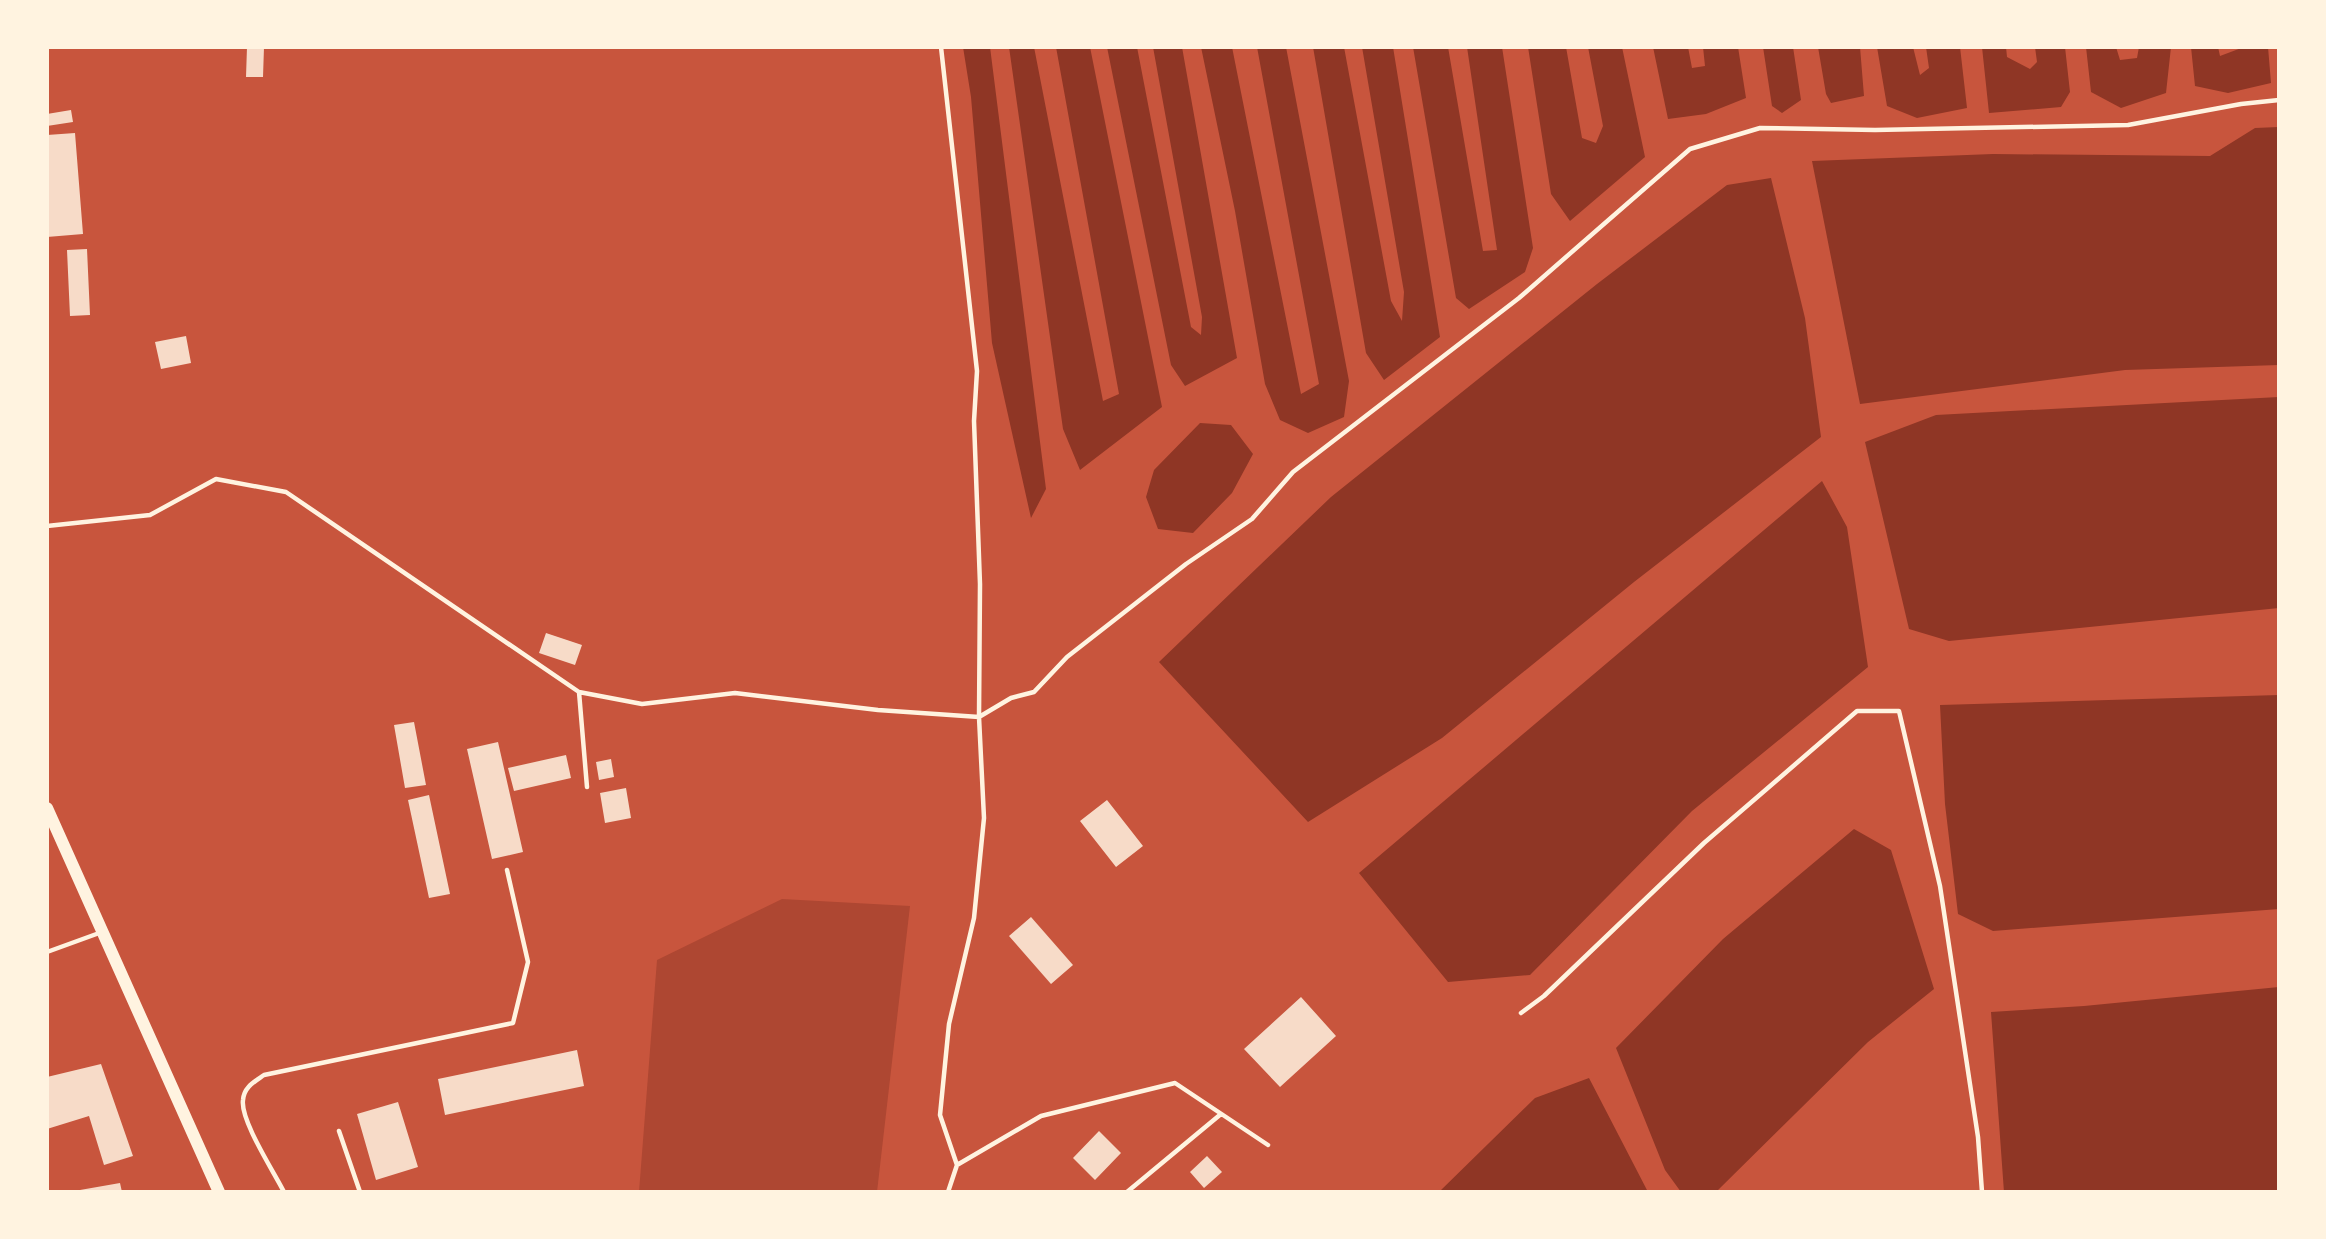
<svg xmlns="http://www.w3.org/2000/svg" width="2326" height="1239" viewBox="0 0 2326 1239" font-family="'Work Sans',sans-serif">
<rect width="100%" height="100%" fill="#c8553d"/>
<path fill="#ae4732" d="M782 899 910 906 877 1192H639L657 960Z"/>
<path fill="#8f3625" d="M963 47H990L1046 489 1031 518 992 343 971 97Z
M1009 47H1034L1103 401 1119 394 1056 47H1090L1162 407 1080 470 1063 429Z
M1107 47H1137L1191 327 1201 335 1202 317 1153 47H1182L1237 358 1185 386 1171 365Z
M1201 47H1232L1301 394 1319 384 1257 47H1286L1349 381 1344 417 1308 433 1280 420 1265 384 1235 211Z
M1313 47H1344L1391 301 1402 321 1404 292 1362 47H1393L1440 337 1384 380 1366 353Z
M1413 47H1448L1483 251 1497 250 1467 47H1502L1533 248 1525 272 1469 309 1456 298Z
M1528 47H1566L1582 138 1596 143 1603 126 1588 47H1622L1645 157 1570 221 1551 194Z
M1653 47H1688L1692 68 1705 66 1703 47H1738L1746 98 1706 114 1668 119Z
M1763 47H1793L1801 100 1782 113 1772 106Z
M1818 47H1860L1864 96 1831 103 1826 94Z
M1877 47H1913L1920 75 1929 68 1926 47H1960L1967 108 1917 118 1887 106Z
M1982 47H2006L2007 57 2030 69 2037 62 2035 47H2065L2070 92 2061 107 1989 113Z
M2086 47H2116L2120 60 2137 58 2139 47H2171L2166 93 2121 108 2091 92Z
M2191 47H2218L2220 56 2244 47H2268L2271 83 2228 93 2195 86Z
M2279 127V365L2125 370 1860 404 1812 161 1993 154 2210 156 2255 128Z
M1771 178 1805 318 1821 437 1634 582 1442 738 1308 822 1159 662 1331 497 1597 284 1727 185Z
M2279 397V608L1949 641 1909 629 1865 442 1936 415Z
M1200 423 1231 425 1253 454 1232 493 1193 533 1158 529 1146 497 1154 470Z
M1822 481 1847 527 1868 667 1692 811 1530 975 1448 982 1359 873Z
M2279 695V909L1993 931 1958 914 1945 804 1940 705Z
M1854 829 1891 850 1934 989 1868 1042 1716 1192H1681L1665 1170 1616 1048 1723 939Z
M2279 987V1192H2004L1991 1012 2084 1006Z
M1589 1078 1648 1192H1439L1535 1098Z"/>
<path fill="#f7dbc8" d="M247 47H264L263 77H246Z
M71 110 73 122 47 126V114Z
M75 133 83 234 47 237V135Z
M87 249 90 315 70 316 67 250Z
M186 336 191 363 161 369 155 342Z
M546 633 582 645 575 665 539 653Z
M414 722 426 785 405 788 394 725Z
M498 742 523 852 492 859 467 749Z
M566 755 571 778 514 791 508 768Z
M611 759 614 777 599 780 596 762Z
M626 788 631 818 605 823 600 793Z
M429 795 450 894 429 898 408 800Z
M1107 800 1143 846 1116 867 1080 821Z
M1031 917 1073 965 1051 984 1009 936Z
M1301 997 1336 1036 1280 1087 1244 1049Z
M577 1050 584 1086 445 1115 438 1079Z
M101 1064 133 1156 104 1165 89 1116 47 1129V1077Z
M398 1102 418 1167 376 1180 357 1114Z
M1099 1131 1121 1153 1095 1180 1073 1158Z
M1207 1156 1222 1172 1204 1188 1190 1172Z
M120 1183 122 1192H80V1190Z"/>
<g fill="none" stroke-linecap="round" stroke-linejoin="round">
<path stroke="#fff3e0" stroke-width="4.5" d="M941 47 977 371 974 421 980 584 979 717 984 818 974 918 949 1024 940 1115 957 1165 1041 1116 1175 1083 1268 1145
M47 526 150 515 216 479 286 492 579 692 587 787
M579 692 642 704 735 693 878 710 979 717 1011 698 1034 692 1067 657 1186 564 1252 519 1293 472 1519 298 1690 149 1760 128 1875 130 2128 125 2241 104 2279 100
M47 952 102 932
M1521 1013 1544 996 1704 843 1857 711H1899L1940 886 1978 1137 1982 1192
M339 1131 360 1192
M284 1192C274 1172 240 1120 243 1100 244 1087 254 1082 264 1075L513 1023 528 962 507 870
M948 1192 957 1165
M1127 1192 1221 1114"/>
<path stroke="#fff3e0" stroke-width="12" d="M47 808 219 1192"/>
</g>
<rect width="2326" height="1239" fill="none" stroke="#fff3e0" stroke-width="98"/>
</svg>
